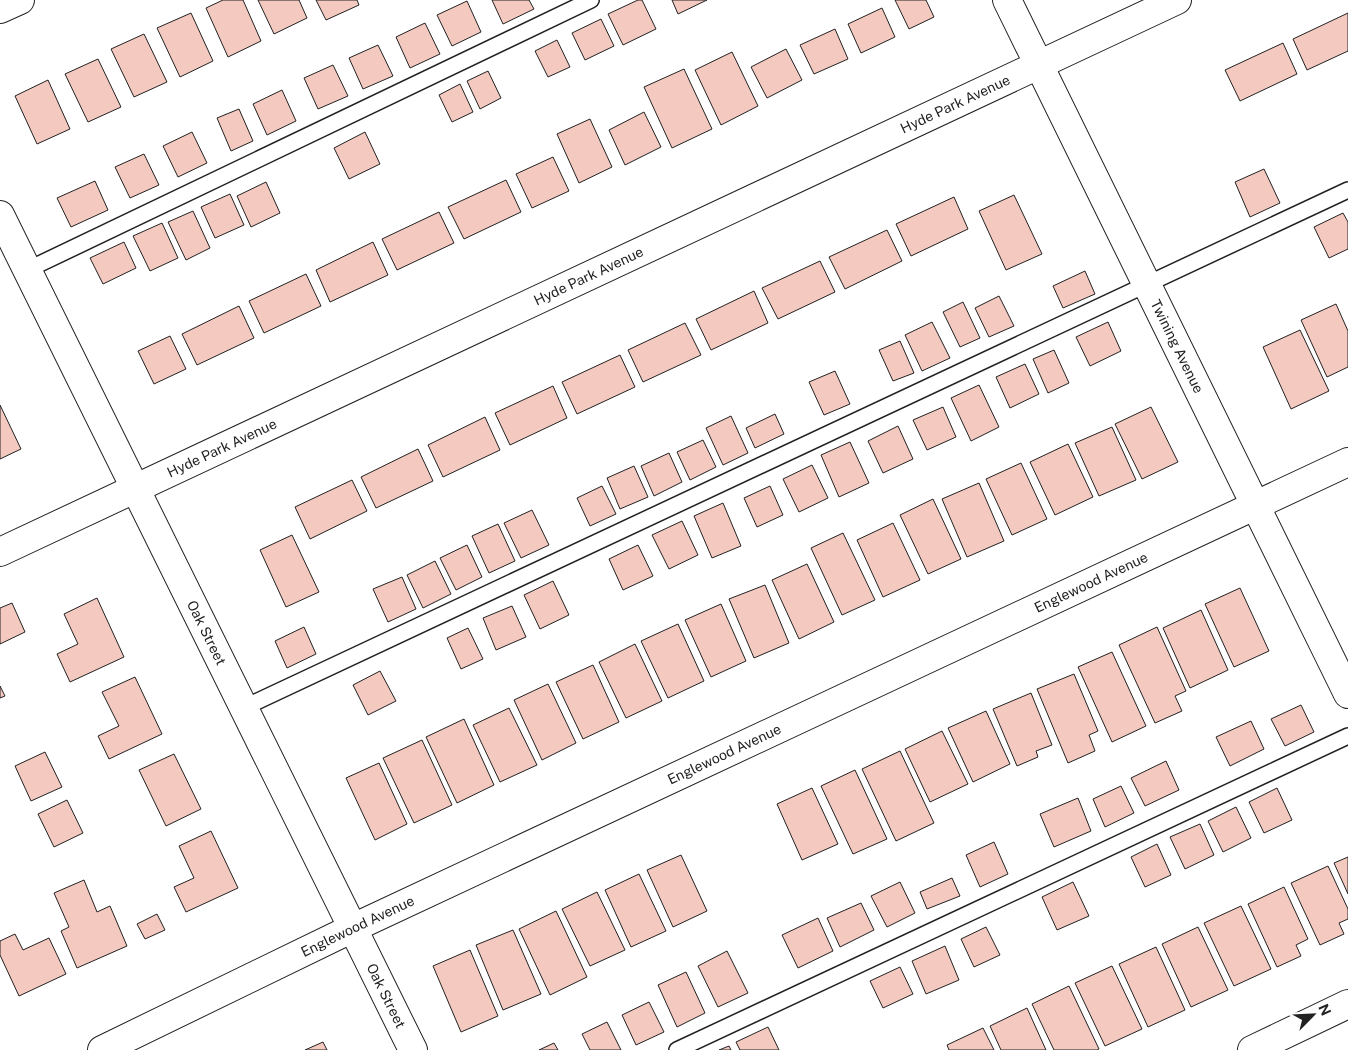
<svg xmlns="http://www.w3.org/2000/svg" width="1348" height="1050" viewBox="0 0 1348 1050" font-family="'Public Sans',sans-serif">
<rect width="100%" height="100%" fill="#fff"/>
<path fill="#f3c9c0" stroke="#222" d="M223 0H243L261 41 228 57 206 8Z
M258 0H299L307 18 274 34Z
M316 0H357L359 5 326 20Z
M492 0H529L534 9 503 24Z
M638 0H642L656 29 623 45 608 14Z
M672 0H707L678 14Z
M895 0H926L934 17 909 29Z
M467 1 481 32 452 46 437 15Z
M882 8 895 37 861 53 848 24Z
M191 13 213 61 180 77 157 28Z
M1348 13V51L1307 70 1293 39Z
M601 19 614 46 585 60 572 33Z
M425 23 440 54 410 68 396 37Z
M835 29 848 59 814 74 800 45Z
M144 34 167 82 134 97 111 49Z
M557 40 570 67 548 77 535 51Z
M1283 43 1297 74 1240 101 1225 70Z
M378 45 393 76 363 89 349 58Z
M786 49 802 80 767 98 751 67Z
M732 52 758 106 721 125 695 70Z
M98 59 121 107 88 122 65 74Z
M333 65 348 96 318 109 304 78Z
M684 69 712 129 672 148 644 87Z
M488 71 501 98 480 109 467 81Z
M48 80 70 129 37 144 15 96Z
M460 84 473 112 452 122 439 95Z
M282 90 296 121 267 135 253 104Z
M239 109 253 141 231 151 217 118Z
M644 112 661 147 625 165 609 130Z
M590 119 612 167 579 183 557 134Z
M192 132 207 163 178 177 163 146Z
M365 132 380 164 349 179 334 148Z
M144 154 159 185 130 198 115 167Z
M553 157 569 191 532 208 516 174Z
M1264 169 1280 203 1250 217 1235 182Z
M506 180 521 212 464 239 448 207Z
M95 181 108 210 71 227 57 198Z
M266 182 280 213 251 227 237 196Z
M230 194 244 225 215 238 201 207Z
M1014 195 1042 254 1006 270 979 211Z
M954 197 968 229 911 256 896 224Z
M193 211 210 248 186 260 168 222Z
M439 212 454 243 397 270 382 239Z
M1343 213 1348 222V249L1329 258 1314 227Z
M162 223 178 258 150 271 133 236Z
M887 230 902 261 845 289 829 257Z
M124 242 136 268 103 284 90 258Z
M373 242 388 275 330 302 316 270Z
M820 261 835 292 778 319 762 288Z
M1085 271 1095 294 1063 308 1053 286Z
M306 274 321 306 264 333 249 301Z
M754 291 768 323 711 350 696 319Z
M999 296 1014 326 989 337 975 308Z
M963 302 980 338 960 347 943 312Z
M1336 304 1348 331V367L1327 377 1301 320Z
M239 306 254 338 197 365 182 334Z
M932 322 950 358 922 371 905 335Z
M1108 322 1121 351 1090 366 1076 337Z
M685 323 701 355 643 382 628 350Z
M1300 330 1329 391 1291 409 1263 347Z
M170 336 186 369 154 384 138 351Z
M900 341 914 373 893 381 879 350Z
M1054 350 1069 383 1048 393 1033 359Z
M620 355 635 387 577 414 562 382Z
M1025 364 1039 394 1010 408 996 377Z
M835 371 850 404 824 415 809 382Z
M979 385 999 427 971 441 951 398Z
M553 386 567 418 510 445 495 413Z
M0 405 21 449 0 459Z
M943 407 956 437 927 450 913 420Z
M1151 407 1178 462 1142 479 1115 424Z
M775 414 784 434 755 448 746 428Z
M731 416 748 453 723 465 706 428Z
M485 417 500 450 443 477 428 445Z
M898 426 913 459 883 473 868 441Z
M1112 427 1136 480 1099 496 1075 443Z
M703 440 716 467 690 480 677 452Z
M850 442 869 483 839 497 821 455Z
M1068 444 1093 497 1055 515 1030 462Z
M418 449 433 481 376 508 361 477Z
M669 453 682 482 654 496 641 466Z
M1021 463 1047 519 1012 535 986 479Z
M812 465 828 498 799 512 783 479Z
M634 466 648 497 620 509 607 478Z
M352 480 367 511 310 539 295 507Z
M979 483 1004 541 967 557 942 499Z
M602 486 616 514 590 526 577 498Z
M770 486 783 515 757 527 744 498Z
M933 499 961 559 928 574 900 515Z
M723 503 741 546 712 558 694 516Z
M532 510 549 545 521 558 504 523Z
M682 521 698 555 669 569 652 535Z
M893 523 920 580 883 597 857 540Z
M498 524 515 561 489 573 472 536Z
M843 533 875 600 842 615 811 548Z
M292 535 319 592 286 607 260 550Z
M467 545 482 577 456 590 440 558Z
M638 545 653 576 623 590 609 559Z
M435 561 451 594 423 608 407 575Z
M807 564 834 622 799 639 772 580Z
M402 577 416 609 388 622 373 589Z
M553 581 569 615 540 629 524 595Z
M765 585 789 643 754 658 729 599Z
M1240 588 1269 651 1234 667 1205 604Z
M97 598 124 657 70 682 57 654 78 644 64 614Z
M12 603 25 632 0 644V608Z
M721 604 746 661 711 677 685 620Z
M512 606 526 637 496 650 483 618Z
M1201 610 1228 670 1190 688 1163 628Z
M678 624 704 681 668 698 641 641Z
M304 627 316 654 287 668 275 641Z
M1157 627 1186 691 1175 696 1182 711 1155 723 1119 645Z
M468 628 483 659 461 669 447 638Z
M635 644 662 701 626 718 599 662Z
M1112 652 1146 726 1112 742 1078 667Z
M593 665 619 722 583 739 556 682Z
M380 671 396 701 368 715 353 685Z
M1074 674 1098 731 1089 735 1095 751 1068 763 1037 689Z
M135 677 162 734 109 759 98 736 119 726 102 692Z
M548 684 576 743 542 760 514 700Z
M0 686 5 696 0 698Z
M1031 693 1052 745 1036 751 1038 757 1017 766 993 709Z
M1301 705 1314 732 1285 746 1271 719Z
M509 708 537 765 500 782 473 725Z
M986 711 1010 764 973 782 948 728Z
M464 719 494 785 457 803 426 737Z
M1251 721 1264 749 1230 766 1216 737Z
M942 731 968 784 930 802 905 749Z
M422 740 452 805 414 823 383 758Z
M900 751 934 823 896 841 862 769Z
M45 752 62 787 31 801 15 766Z
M174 754 201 809 166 826 139 770Z
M1166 761 1179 790 1145 806 1131 778Z
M379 763 407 824 375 840 346 778Z
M855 770 887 839 853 854 821 786Z
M1121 786 1134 813 1105 827 1093 799Z
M812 788 838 844 802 860 777 804Z
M1277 788 1292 820 1264 833 1249 802Z
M1078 798 1091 831 1054 847 1040 814Z
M67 800 83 833 54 847 38 814Z
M1236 807 1251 838 1223 852 1208 821Z
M1200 824 1214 855 1185 869 1170 837Z
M211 831 238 888 186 912 174 887 194 878 179 846Z
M994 842 1008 874 980 887 966 855Z
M1157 844 1171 875 1145 887 1131 857Z
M681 855 707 911 673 927 647 870Z
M1348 857V894L1334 863Z
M1328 866 1348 909V919L1339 923 1344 934 1320 945 1291 883Z
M639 874 666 931 631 947 605 890Z
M952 878 960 896 927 909 920 892Z
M84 880 97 912 110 906 127 946 77 968 61 931 69 927 54 893Z
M900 882 915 913 887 927 871 896Z
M1073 882 1089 916 1057 930 1042 897Z
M1284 887 1308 939 1296 945 1301 956 1277 967 1248 904Z
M597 892 625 950 590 966 562 909Z
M861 903 874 930 840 947 827 918Z
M1241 906 1271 969 1234 986 1204 923Z
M556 911 587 977 550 995 519 929Z
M157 914 165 930 145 939 137 924Z
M818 918 833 951 798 968 782 935Z
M986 927 1000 955 974 967 961 939Z
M1198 927 1228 990 1191 1007 1162 944Z
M513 930 541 994 503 1010 476 945Z
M15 934 23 950 49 938 66 974 19 996 0 955V941Z
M945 946 959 980 926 994 912 961Z
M1156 947 1185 1010 1148 1027 1119 964Z
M470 950 498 1016 461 1032 433 966Z
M727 951 748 993 718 1007 698 966Z
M1112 966 1142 1029 1105 1046 1075 983Z
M900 967 913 994 883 1008 870 981Z
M686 972 705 1013 677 1027 658 985Z
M1069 986 1099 1049 1097 1050H1054L1032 1004Z
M649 1002 664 1032 636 1045 622 1015Z
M1027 1008 1046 1050H1001L990 1026Z
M607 1022 621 1050H590L582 1034Z
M768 1027 779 1050H740L736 1042Z
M983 1028 994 1050H949L947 1045Z
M323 1042 327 1050H305Z
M554 1043 558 1050H539Z
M729 1046 731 1050H719Z"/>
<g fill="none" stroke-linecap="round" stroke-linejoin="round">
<g stroke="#222" stroke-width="18">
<path id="service" d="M27 270 591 0
M243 708 1348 190
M677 1050 1348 736"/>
</g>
<g stroke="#222" stroke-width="30">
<g id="minor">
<path id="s1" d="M1007 0 1348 694"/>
<path d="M0 9 20 0"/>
<path id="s2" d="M0 215 413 1050"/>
<path id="s3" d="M0 552 1177 0"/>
<path id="s4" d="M102 1050 353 928 1348 462"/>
</g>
</g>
<g stroke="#222" stroke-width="30">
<path id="primary" d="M1252 1050 1348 1004"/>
</g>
<use href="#service" stroke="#fff" stroke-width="15"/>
<use href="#minor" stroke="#fff" stroke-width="28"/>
<use href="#primary" stroke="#fff" stroke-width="28"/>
</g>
<g text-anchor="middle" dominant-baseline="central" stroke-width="4" stroke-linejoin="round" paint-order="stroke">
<g font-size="14" fill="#222" stroke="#fff">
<text stroke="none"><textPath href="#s3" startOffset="1055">Hyde Park Avenue</textPath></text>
<text stroke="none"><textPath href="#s3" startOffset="650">Hyde Park Avenue</textPath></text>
<text stroke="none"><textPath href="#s1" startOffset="386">Twining Avenue</textPath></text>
<text stroke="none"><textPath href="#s3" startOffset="245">Hyde Park Avenue</textPath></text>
<text stroke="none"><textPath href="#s4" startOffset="1094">Englewood Avenue</textPath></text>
<text stroke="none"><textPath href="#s2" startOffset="466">Oak Street</textPath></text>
<text stroke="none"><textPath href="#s4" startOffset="689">Englewood Avenue</textPath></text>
<text stroke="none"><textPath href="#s4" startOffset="284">Englewood Avenue</textPath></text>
<text stroke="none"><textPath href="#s2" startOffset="871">Oak Street</textPath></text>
</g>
</g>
<g transform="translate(1313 1015) rotate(66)" stroke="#ffffff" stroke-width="4" paint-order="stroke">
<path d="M0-4L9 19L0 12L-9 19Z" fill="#222222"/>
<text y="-8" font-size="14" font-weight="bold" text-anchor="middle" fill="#222222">N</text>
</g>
</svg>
